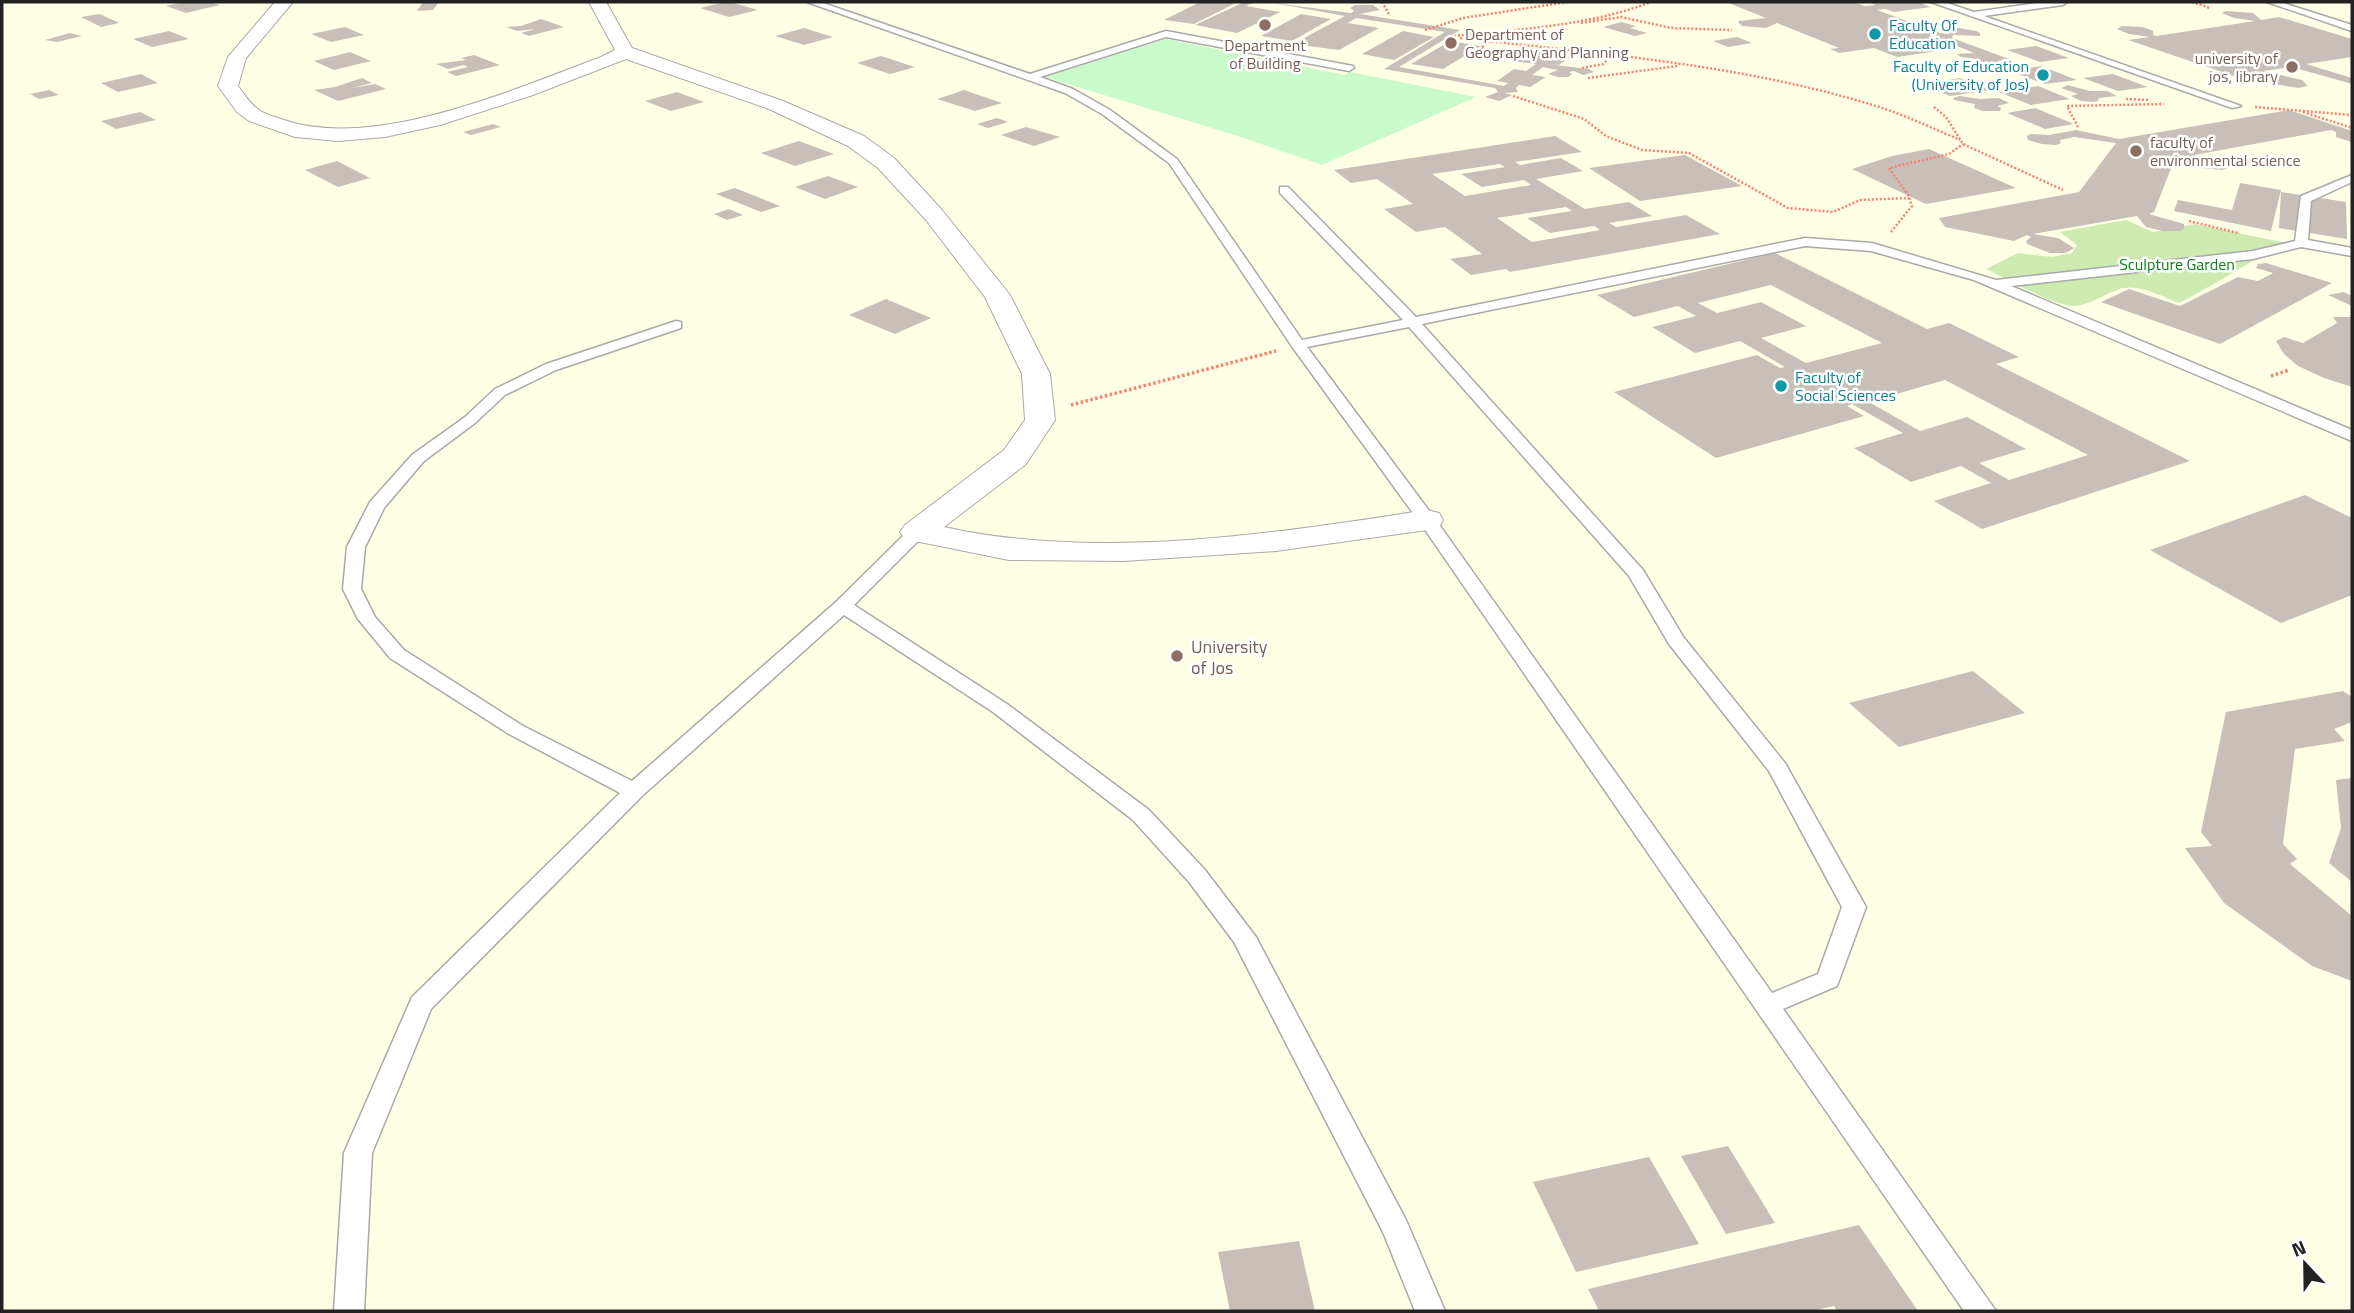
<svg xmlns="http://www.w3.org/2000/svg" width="2354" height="1313" viewBox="0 0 2354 1313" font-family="'Titillium Web',sans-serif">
<rect width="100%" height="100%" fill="#f2efe9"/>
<path fill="#ffffe5" d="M2 2H2352V1311H2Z"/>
<path fill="#cdebb0" d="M2126 220 2153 232 2195 224 2286 243C2249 262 2216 284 2179 303 2160 296 2137 282 2117 290 2103 295 2091 304 2076 306 2058 308 2005 278 1986 269L2018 253 2052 257 2072 253 2077 245 2060 232Z"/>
<path fill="#c8facc" d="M1166 39 1345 75 1350 72 1476 97 1322 165 1238 136 1045 77Z"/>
<path fill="#c7bfb8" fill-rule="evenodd" d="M185 2H209L220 5 186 13 166 6Z
M423 2H439L433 10 417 11Z
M725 2H730L758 10 729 17 700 8Z
M1200 2 1236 3 1194 24 1164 20Z
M1244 2H1255L1246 6 1280 12 1237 33 1195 25Z
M1267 2 1351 13 1354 11 1350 8 1355 5H1373L1380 10 1360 14 1460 30 1399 67 1504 86 1508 83 1497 81 1514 69 1526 71 1536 64 1512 61 1527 50 1570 57 1559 65 1546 64 1589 69 1594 72 1583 75 1574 71 1569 72 1572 74 1568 77H1558L1548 74 1558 70 1543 67 1532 75 1546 77 1530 87 1519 85 1516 88 1518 92 1505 93 1512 95 1499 101 1485 97 1498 92 1495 88 1384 69 1445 32 1356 18 1348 23 1379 28 1339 50 1293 44 1345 16Z
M1726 2H1853L1865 6 1876 5 1868 2H1928L1922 4 1931 7 1894 12 1885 9 1877 10 1940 33 1950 34 1948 29 1958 28 1976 31 1980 33V36L1953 35 1952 38 2009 59 1998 61 2002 63 2000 66 1979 64 1975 61 1977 59 1961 57 1957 54 1974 53 1940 39 1930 41 1952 49 1897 57 1874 48 1839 53 1830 49 1839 48 1777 23 1766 28 1742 26 1738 22 1739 21 1766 18Z
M2226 11 2253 13 2261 20 2279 17 2352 39V57L2306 64 2352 78V84L2292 67 2263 71 2302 80 2308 86 2298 88 2274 84 2267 80 2271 78 2255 72 2234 76 2128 40 2150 37 2129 34 2117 29 2122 26 2143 27 2153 31V35L2156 36 2255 21 2234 18 2222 13Z
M100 14 119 23 101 27 81 17Z
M1301 14 1331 19 1292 41 1261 36Z
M541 19 564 27 529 36 521 33 535 29 517 31 506 27 521 26Z
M1621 22 1636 26 1630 28 1647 33 1635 36 1603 27Z
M345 27 364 35 331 42 311 34Z
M804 28 833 37 804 45 775 36Z
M169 31 189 39 152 47 133 39Z
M1403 31 1434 37 1394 60 1362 54Z
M70 33 82 36 57 42 45 40Z
M1737 37 1752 43 1728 47 1713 41Z
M1450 41 1481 46 1443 69 1411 64Z
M2036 46 2069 58 2040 62 2007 50Z
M350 52 371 61 334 70 314 61Z
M474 55 500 65 456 76 447 72 468 67 464 65 448 69 436 64 466 60 461 58Z
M881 56 915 67 890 74 857 63Z
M2041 66 2077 80 2045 84 2010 71Z
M141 74 158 83 118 92 101 83Z
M2113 74 2148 87 2118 91 2083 78Z
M362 78 372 83 352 88 375 84 386 89 338 101 314 90 335 87Z
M1960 78 1989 90 1950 96 1922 84Z
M2068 85 2090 91H2107L2117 96 2099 98 2098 101 2094 102 2081 101 2071 96 2078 94 2061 88Z
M2038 86 2070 99 2031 105 1999 92Z
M49 90 59 95 39 99 30 94Z
M964 90 1002 103 975 111 937 99Z
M677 92 704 102 671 111 645 101Z
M1960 96 1980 99 1999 98 2009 103 1997 106 2001 108 2000 111H1983L1974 108 1975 104 1954 100 1953 98Z
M2035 108 2074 124 2045 129 2007 113Z
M2289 110 2352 131V142L2336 137V132L2331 130 2194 155 2227 163 2228 168 2223 170 2199 168 2187 163 2185 161 2188 158H2175L2154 212 2149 214 2184 224V229L2180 231H2163L2146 227 2137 216 2033 234 2058 238 2074 248 2066 253H2050L2027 244 2026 241 2031 237 2027 235 2014 241 1945 227 1939 218 2079 192 2116 143 2074 137 2060 140 2061 143 2056 145 2042 144 2028 140 2027 136 2031 134 2049 135 2076 130 2119 139Z
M140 112 156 120 116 129 101 121Z
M997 118 1008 122 988 128 977 124Z
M493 124 501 127 471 135 463 132Z
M1026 127 1060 137 1034 146 1001 135Z
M1555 136 1582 152 1515 162 1520 165 1561 158 1583 171 1536 179 1585 209 1629 202 1652 216 1609 223 1616 227 1686 215 1720 234 1510 272 1506 269 1471 275 1450 259 1482 254 1445 227 1416 232 1384 209 1413 204 1377 179 1351 183 1334 170ZM1500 164 1505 167 1461 174 1482 187 1524 180 1531 185 1465 196 1432 174ZM1566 207 1572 211 1527 218 1550 233 1594 226 1600 230 1532 242 1497 218Z
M799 141 834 154 795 166 761 153Z
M1929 149 2016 188 1926 204 1852 169 1892 156Z
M1685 155 1742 186 1640 201 1589 168Z
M337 161 370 178 338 187 305 170Z
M828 176 858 187 825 199 795 187Z
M2240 183 2281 190 2271 231 2174 211 2178 200 2232 210Z
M735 188 780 206 761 212 716 194Z
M2281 192 2346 202 2347 239 2279 228Z
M729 209 743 215 727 220 714 214Z
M1775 253 1927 329 1949 323 2019 357 1996 364 2190 461 1982 529 1934 501 1991 483 1961 466 1911 482 1854 448 1903 433 1852 404 1847 406 1864 416 1716 458 1614 392 1757 355 1780 368 1785 367 1740 341 1695 353 1652 327 1696 316 1678 306 1634 317 1597 295ZM1771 285 1882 343 1806 363 1761 338 1806 326 1761 302 1717 313 1698 303ZM1945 380 2088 455 2009 480 1979 463 2026 449 1967 417 1920 431 1869 402Z
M2266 263 2332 283 2220 344 2101 302 2129 289 2180 306 2238 277 2258 281 2273 273 2256 268 2258 264Z
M2344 292 2352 296V306L2328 295Z
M886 299 931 318 895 334 849 315Z
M2333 317H2352V387L2324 378 2298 366 2284 354 2276 341 2284 337 2303 343 2337 323Z
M2305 495 2352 518V595L2281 623 2150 550Z
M1973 671 2025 713 1899 747 1849 703Z
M2343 691 2352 697V722L2334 729 2345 741 2295 749 2283 844 2297 859 2290 864 2352 916V981L2312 966 2224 903 2185 848 2212 846 2201 832 2226 712Z
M2352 778V882L2329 863 2341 828 2336 780Z
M1728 1146 1775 1223 1726 1234 1681 1156Z
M1649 1157 1699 1244 1576 1272 1533 1182Z
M1859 1225 1918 1311H1837L1834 1306 1811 1311H1599L1588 1289Z
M1299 1241 1315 1311H1230L1218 1252Z"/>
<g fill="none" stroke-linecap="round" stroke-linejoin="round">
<g stroke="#a9a9a9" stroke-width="3">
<path id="service" d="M807 2H820L1030 74 1166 31 1353 66 1354 68 1349 71 1166 37 1040 77 1073 89 1110 110 1177 159 1302 340 1403 320 1280 193V187H1288L1416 317 1805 238 1872 243 1996 280 2253 251 2295 241 2301 196 2352 175V182L2311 201 2308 240 2352 248V256L2301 247 2253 259 2011 286 2352 430V441L1974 280 1871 251 1805 246 1422 324 1643 570 1684 638 1785 763 1866 907 1837 986 1783 1009 1996 1311H1964L1421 524 1293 348 1169 163 1102 114 1065 93ZM1409 327 1629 576 1669 644 1769 771 1842 907 1818 974 1772 993 1433 516 1307 347Z
M1931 2H1944L1974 12 2045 2H2067L2063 5 1984 16 2241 106 2232 108Z
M2267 2H2280L2352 25V31Z
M676 321 681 322V328L556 370 505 395 475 423 424 461 384 508 365 547 361 589 375 617 404 650 523 726 632 781 836 602 911 528H923L926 532 923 536 854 605 1007 704 1149 810 1205 870 1256 937 1406 1220 1445 1311H1415L1383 1232 1234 942 1189 882 1133 820 993 712 844 615 642 796 431 1009 372 1153 364 1311H334L344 1153 412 997 620 793 509 734 390 658 358 619 343 589 347 547 370 502 412 455 465 417 495 389 546 364Z"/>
</g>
<g stroke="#a9a9a9" stroke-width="2">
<path id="minor" d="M275 2H293L246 58 238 86C244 94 250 104 259 110 266 115 276 117 284 120 374 151 515 89 601 57L615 50 589 2H606L632 48 783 101 864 136 894 158 942 210 1010 295 1050 374 1055 420 1026 464 944 527C1096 561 1274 534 1427 510L1439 513 1443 520 1439 527 1427 530 1276 551 1124 561 1009 560 905 539 900 532 905 525 1004 450 1025 420 1022 374 985 297 926 220 878 168 848 146 769 109 626 59 533 95 440 125 385 137 338 141 295 137 249 121 237 112 218 86 228 57Z"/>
</g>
<path stroke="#fa8072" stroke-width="2.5" stroke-dasharray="2 2" stroke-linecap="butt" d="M1382 2 1390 16
M2192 2 2210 8
M1581 23 1621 17 1671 28 1732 30
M1425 30 1463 18 1567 2
M1454 36C1520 29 1589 26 1651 2
M1460 38C1600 54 1741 64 1876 106 1905 115 1932 128 1960 140
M1490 41 1481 48 1491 59
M1582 68 1603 64 1612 55
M1588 78 1677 66
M1513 96 1584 119 1606 136 1642 150 1689 153 1788 208 1833 212 1860 200 1909 198
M2126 99 2149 100
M1934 107 1946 117 1963 144 2063 190
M2255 107 2352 115
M2303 112 2352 128
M2078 127 2067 106 2164 104
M2189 221 2238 233
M1891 232 1912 206 1908 195 1889 168 1949 154 1963 144"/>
<path stroke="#fa8072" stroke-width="3.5" stroke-dasharray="2.5 2.5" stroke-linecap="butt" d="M2271 376 2289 370
M1071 405 1276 351"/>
<use href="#service" fill="#fff" fill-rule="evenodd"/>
<use href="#minor" fill="#fff" fill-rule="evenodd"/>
</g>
<g fill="#8d6e63" stroke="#fff" stroke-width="2.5">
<circle cx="1265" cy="25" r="7"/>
<circle cx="1451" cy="43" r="7"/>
<circle cx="2292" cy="67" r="7"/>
<circle cx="2136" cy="151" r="7"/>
<circle cx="1177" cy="656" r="7"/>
</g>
<g fill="#0f9aa8" stroke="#fff" stroke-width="2.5">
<circle cx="1875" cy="34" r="7"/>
<circle cx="2043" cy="75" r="7"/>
<circle cx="1781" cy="386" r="7"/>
</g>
<g text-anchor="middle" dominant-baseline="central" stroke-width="5" stroke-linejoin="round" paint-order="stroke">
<g font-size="16" fill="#0d838f" stroke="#fff" text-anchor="start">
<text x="1889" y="25">Faculty Of<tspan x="1889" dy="18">Education</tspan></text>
<text x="2029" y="66" text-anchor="end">Faculty of Education<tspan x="2029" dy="18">(University of Jos)</tspan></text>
<text x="1795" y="377">Faculty of<tspan x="1795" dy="18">Social Sciences</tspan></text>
</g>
<g font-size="16" fill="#785e54" stroke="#fff" text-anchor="start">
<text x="1465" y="34">Department of<tspan x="1465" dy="18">Geography and Planning</tspan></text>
<text x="1265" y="45" text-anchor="middle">Department<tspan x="1265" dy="18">of Building</tspan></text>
<text x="2278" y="58" text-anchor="end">university of<tspan x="2278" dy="18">jos, library</tspan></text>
<text x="2150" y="142">faculty of<tspan x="2150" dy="18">environmental science</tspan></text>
</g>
<g font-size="16" fill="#0c8416" stroke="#fff">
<text x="2177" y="264">Sculpture Garden</text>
</g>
<g font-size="18" fill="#785e54" stroke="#fff" text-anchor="start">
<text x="1191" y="646">University<tspan x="1191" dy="21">of Jos</tspan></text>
</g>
</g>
<rect width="2354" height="1313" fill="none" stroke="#222222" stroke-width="7"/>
<g transform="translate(2305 1264) rotate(338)" stroke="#ffffff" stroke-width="5" paint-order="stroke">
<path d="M0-5L12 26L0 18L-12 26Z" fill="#222222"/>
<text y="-10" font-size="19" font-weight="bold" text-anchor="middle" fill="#222222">N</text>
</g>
</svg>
